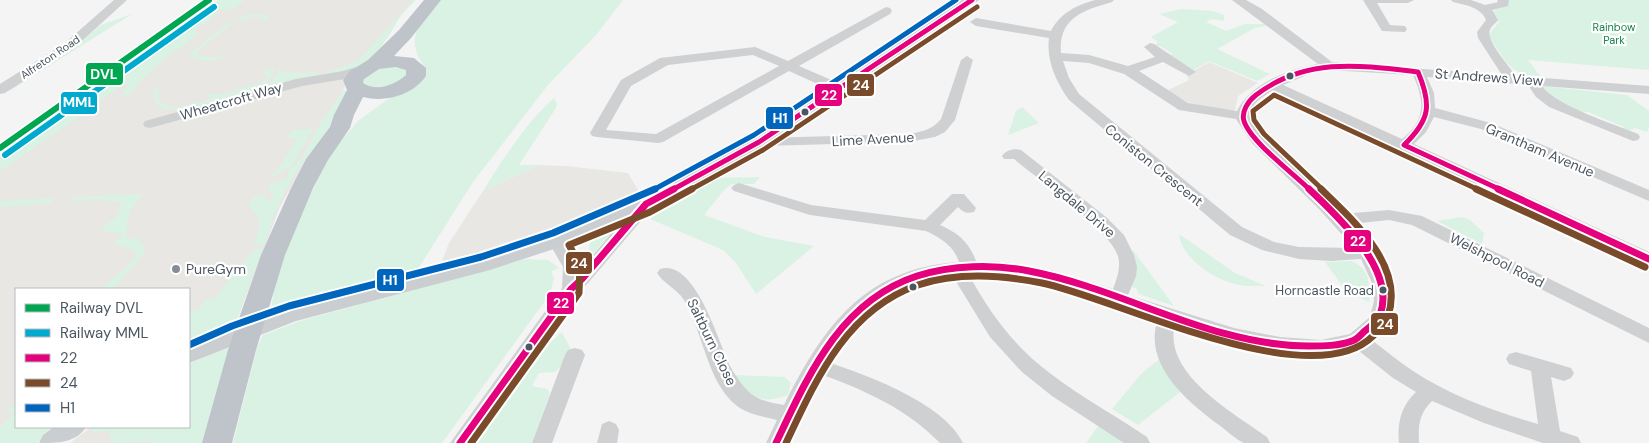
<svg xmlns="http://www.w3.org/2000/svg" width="1649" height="443" viewBox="0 0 1649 443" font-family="'DM Sans',sans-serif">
<rect width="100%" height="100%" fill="#f4f4f4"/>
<path fill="#e8e7e3" d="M219 0H415L382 35 347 83 279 209 236 322 189 343V289H16V427L0 443V156L93 92Z
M1209 62 1258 83 1238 96 1235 110 1226 112 1202 109 1166 91 1189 80 1187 75Z
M539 165 566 166 628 173 641 195 560 227 503 247 441 264 449 243 483 191Z
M91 427H120L150 441V443H70Z"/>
<path fill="#d9f2e3" d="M219 0H245L234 9H222L205 24 196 28 195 31 198 32 195 37 162 61 139 83 134 90 126 95H121L128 88 125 84 87 109 82 115 0 171V156L93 92Z
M413 0H416C409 7 400 15 396 24 389 35 383 46 374 55 356 74 329 73 305 77 292 79 280 83 267 86L278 73V70H282L281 72 324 74 359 60Z
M440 0H623L596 35 548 85 473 182 416 272 271 309 276 279 301 213 331 153 358 121 392 96 425 68C404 38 419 24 440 0Z
M1509 0H1649V70L1528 60 1541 77C1508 75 1507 61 1489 37L1490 33 1499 22 1492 11 1508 5Z
M1182 9 1213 11 1224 15V21L1212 19 1206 22 1226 31 1245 24H1264L1266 26 1255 28 1217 49 1270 74 1257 81 1209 61 1190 72 1166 56 1173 54 1160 46 1154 47 1158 42 1151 37 1178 22 1159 14Z
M132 14 11 90H8L68 52 101 25Z
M248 14 268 15V17L265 21 262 20 264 18 249 17 245 20H237L195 53H200L199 56 219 58 223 54H227C219 63 199 63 190 55V53L228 23Z
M401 66 409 71 402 82 376 89 362 84V78L376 68Z
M274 68 273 74 262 87 192 109H163L154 101 153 89H160L157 98C169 110 181 109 195 102L201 103 212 98 206 94C213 93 220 95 227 93 238 91 248 84 258 85L269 75 262 74 267 69Z
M1541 86 1627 95 1649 111V128L1647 132 1635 128 1629 131 1622 130 1624 127 1588 112H1577L1560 104Z
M344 90 347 92C343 118 319 142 303 163 285 186 273 216 265 244L254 245C260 227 264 219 248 205L254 197 266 194 265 198 270 200 274 197 273 194 268 190 269 185 288 177V172L302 158 319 125Z
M554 98 557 104 556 108 519 165H539L483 191C501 162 528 120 554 98Z
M1022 107 1039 123 1008 135 1016 111Z
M313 129 292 166 268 179 279 168 297 139 286 138 292 130Z
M760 177 754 184H732L725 189 704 215 765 237 814 246 756 294 736 263 723 250 650 219 680 196 713 178Z
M143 194C137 202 130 209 128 219 127 225 128 229 126 235L130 240 137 237 144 247 145 253 113 289H101L135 259 136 253 133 249 113 244 123 234 100 230 124 210H117L121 204 117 201H107L102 199 68 201 74 197Z
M53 198 51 203 0 207V201Z
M1462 217 1470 220 1484 233 1482 244 1437 221Z
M625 219 613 236H609L592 254 588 253 591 239 596 237 594 232Z
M1179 234 1235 273 1266 286C1254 286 1242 287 1231 283 1210 276 1182 258 1179 234Z
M263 248 236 322 189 344V310L196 311 206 300 214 299 254 249Z
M1133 250 1174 306 1139 294 1136 288 1131 287Z
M525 259 548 260 559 268 551 271 554 278 550 294 442 443H233L257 348 263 335 300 321Z
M1351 261C1369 267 1371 285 1369 302L1347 292 1325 262Z
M562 332 573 353 555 372 539 373 532 386 547 389 550 393 532 443H468L535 348 543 349Z
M229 348 204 443H150V441L113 443 109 431 91 433 94 427H189V364L212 353Z
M1161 358 1184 389 1138 425 1112 409 1142 373Z
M735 375 785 377 791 383 788 395C761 405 750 398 735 375Z
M16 403V427H58L37 443H0V427L14 414 5 412Z
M1101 422 1130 443H1086Z"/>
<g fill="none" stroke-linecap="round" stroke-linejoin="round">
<path fill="#ced0d2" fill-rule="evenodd" d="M114 0H127L73 49 5 93 0 94V84L65 43Z
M1095 0H1114L1112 2C1084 10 1058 18 1061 53L1089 55 1128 66 1155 57 1144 47 1150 43 1154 44 1196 72 1189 76 1163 62 1139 71 1188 103 1237 111C1251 83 1289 69 1318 64L1232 0H1246L1262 9 1332 62 1502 75 1478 38 1477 32 1486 20C1481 7 1465 5 1453 2L1451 0H1471L1485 5 1498 2 1497 0H1509L1508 6 1492 10 1498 20C1496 23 1491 26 1490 30 1485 40 1510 67 1516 76L1649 86V94L1542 86C1556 106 1614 124 1638 134L1640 137 1638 140 1633 141 1549 107 1536 97 1528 85 1427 77 1434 93 1435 108 1491 123 1649 190V201L1481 129 1434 117 1426 132 1414 144 1649 252V265L1273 90C1248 106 1243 113 1262 137L1342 214 1389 210 1422 216 1649 328V343L1412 225 1389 220 1351 224C1373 249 1410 290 1384 325 1380 330 1374 334 1369 338 1384 349 1398 361 1413 371 1451 396 1494 411 1538 424L1531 371 1509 364 1506 359 1509 354 1516 352 1571 368 1574 373 1571 378 1564 381 1551 377 1560 431 1578 437 1581 443H1543L1484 423 1432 401C1419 414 1418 425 1419 443H1399C1397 423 1401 406 1416 392L1393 378 1354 347C1344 349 1332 354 1321 354 1272 356 1220 340 1175 324 1162 374 1234 413 1267 437L1270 443C1263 443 1250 443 1244 443 1235 439 1226 430 1219 425 1187 401 1142 364 1158 319 1111 303 1064 281 1014 275 999 273 983 273 968 273 985 305 1008 338 1036 362 1070 391 1110 412 1147 437L1150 443H1124L1052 396 1022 372 990 337 952 275C895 283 856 312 827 362 867 375 944 403 963 443H940C906 408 864 390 820 374L786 443H766L777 420C764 417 748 414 737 406 707 383 703 331 684 300 677 289 663 283 657 273L660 269C695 258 719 343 730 366 735 375 741 384 748 391 758 401 772 403 784 405 823 327 864 268 959 262 953 245 942 239 926 231L810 215 734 191 731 188 734 185 739 183 811 205 925 220 952 194H964L976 208 974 212C966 214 963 212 958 207L940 225C958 233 969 242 976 261 1024 260 1068 274 1113 289 1117 278 1121 268 1118 256 1111 231 1037 178 1014 159H1004L1002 156C1006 150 1014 148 1021 150L1106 217 1124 235 1134 255 1137 267 1136 276 1128 295 1234 328 1280 337 1321 340 1350 334 1370 317 1374 301 1373 285 1361 259 1331 261 1299 259 1262 250 1230 235 1069 100C1056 82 1046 60 1049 38L976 26 970 22 976 18 1051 31C1060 13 1077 5 1095 0ZM1063 61 1089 63 1124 74 1179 110 1236 119 1252 143 1320 210 1354 248 1299 247 1274 242 1242 227 1079 94 1069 78ZM1328 70 1413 75C1425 102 1426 120 1402 139L1283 85 1309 74Z
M1363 0H1414L1408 3H1377L1390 25 1405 26 1407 29 1405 32 1382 31Z
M886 7 890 8 892 11 890 14 799 66 843 85 845 88 843 91H833L789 71 663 142 658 143 597 137 592 136 590 133 621 80 660 58 755 47 788 61ZM753 55 779 66 656 134 606 130 631 86 668 65Z
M967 56 973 60 955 120 945 132 935 137 908 142 759 146 754 145 752 142 754 139 759 138 908 134C921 132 932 130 941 119L961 60Z
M366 64 373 68 371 71 345 79 302 86 150 128 145 127 143 124 145 121 296 79 343 71Z
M646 199 652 200 654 204 652 208 588 283 577 293 472 443H450L562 288 563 267 548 241 550 237 556 235 562 237 581 269 640 200Z
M575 348 582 350 585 355 552 443H532L565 355 568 350Z
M609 421 616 424 619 430 617 443H597L602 424Z"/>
<path fill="#caced1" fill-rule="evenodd" d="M962 0H979L765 146 653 208 563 246 490 270 296 321 189 363V344L227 328 291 306 479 259 549 236 639 200 753 138Z
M54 427H86C76 443 58 443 39 443L43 435Z"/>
<path fill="#bec4c9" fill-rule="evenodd" d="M424 0H441L411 38 394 56 414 58 426 68V76C413 95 385 103 363 97L354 115 350 128 328 160 313 188 285 255 256 350 232 443H202L228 350 261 255 291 188 306 159 330 127 334 115 347 90 343 80 350 71 368 60 399 30ZM396 67 406 70V75C395 85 377 92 363 83L364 79 379 69Z"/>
<g stroke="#fff" stroke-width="8">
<path id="bus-1-far1" d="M672 190 759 142 972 0
M1310 190C1294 174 1250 141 1244 121 1241 112 1248 101 1256 95 1306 57 1360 65 1418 72 1432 105 1430 120 1404 145L1501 190"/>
</g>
<g stroke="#fff" stroke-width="11">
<path id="bus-1" d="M1498 189 1649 259
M460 443 571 289 582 279 646 204 674 189
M776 443C808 376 840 301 917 276 952 265 993 264 1029 271 1124 289 1211 346 1309 346 1323 346 1339 346 1352 341 1358 339 1361 334 1366 330 1372 325 1377 322 1380 315 1397 270 1338 217 1309 189"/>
</g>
<g stroke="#fff" stroke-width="8">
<path id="bus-2-far1" d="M690 190 763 150 977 7
M1323 190 1264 134 1254 120 1253 111 1274 95 1479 190"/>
</g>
<g stroke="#fff" stroke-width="11">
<path id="bus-2" d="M1476 189 1645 267
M471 443 579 293 580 265 569 245 650 212 692 189
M786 443C816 380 846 310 918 285 957 272 1002 275 1042 283 1116 298 1311 397 1373 336 1379 330 1385 325 1388 316 1405 266 1353 220 1321 189"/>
</g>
<g stroke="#fff" stroke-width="8">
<path id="bus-3-far1" d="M653 190 754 135 956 0"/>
</g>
<g stroke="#fff" stroke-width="11">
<path id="bus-3" d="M189 345 232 326 289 306 481 257 553 233 655 189"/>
</g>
<use href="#bus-1-far1" stroke="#e5007d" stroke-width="5"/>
<use href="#bus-1" stroke="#e5007d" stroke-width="7"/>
<use href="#bus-2-far1" stroke="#7a4b2a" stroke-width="5"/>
<use href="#bus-2" stroke="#7a4b2a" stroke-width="7"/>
<use href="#bus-3-far1" stroke="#0065bd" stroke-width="5"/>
<use href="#bus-3" stroke="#0065bd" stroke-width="7"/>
<g stroke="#fff" stroke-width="9">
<path id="rail-1" d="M0 148 209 0"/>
</g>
<g stroke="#fff" stroke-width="9">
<path id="rail-2" d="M5 155 214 7"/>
</g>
<use href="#rail-1" stroke="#00a651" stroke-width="6"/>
<use href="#rail-2" stroke="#00a9ce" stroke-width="6"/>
</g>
<g fill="#4a5661" stroke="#fff" stroke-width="2">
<circle cx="1290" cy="76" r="4.5"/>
<circle cx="805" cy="112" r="4.5"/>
<circle cx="913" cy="287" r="4.5"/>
<circle cx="1383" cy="290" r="4.5"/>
<circle cx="529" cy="347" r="4.5"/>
</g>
<circle fill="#868d94" stroke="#fff" stroke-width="2" cx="176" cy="269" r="5"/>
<g text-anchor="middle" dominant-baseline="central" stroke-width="4.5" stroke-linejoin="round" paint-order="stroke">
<g font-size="11" fill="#17864f" stroke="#fff">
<text x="1614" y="27">Rainbow<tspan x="1614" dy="13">Park</tspan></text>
</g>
<g font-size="11" fill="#4a5661" stroke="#fff">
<text transform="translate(50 57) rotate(-34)">Alfreton Road</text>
</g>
<g font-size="13" fill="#4a5661" stroke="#fff" text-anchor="end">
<text x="1374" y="290">Horncastle Road</text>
</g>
<g font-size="14" fill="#4a5661" stroke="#fff">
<text transform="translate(1489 77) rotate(4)">St Andrews View</text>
<text transform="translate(231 101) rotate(-16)">Wheatcroft Way</text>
<text transform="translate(873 139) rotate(-3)">Lime Avenue</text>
<text transform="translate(1540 150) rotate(23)">Grantham Avenue</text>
<text transform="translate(1154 165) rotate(39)">Coniston Crescent</text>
<text transform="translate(1077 204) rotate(40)">Langdale Drive</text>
<text transform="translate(1497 260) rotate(27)">Welshpool Road</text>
<text transform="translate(712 342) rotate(64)">Saltburn Close</text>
</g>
<g font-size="14" fill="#4a5661" stroke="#fff" text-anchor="start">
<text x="186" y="269">PureGym</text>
</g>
</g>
<g stroke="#fff" stroke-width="2">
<rect x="85" y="62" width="39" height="24" rx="5" fill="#00a651"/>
<rect x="846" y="73" width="29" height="24" rx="5" fill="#7a4b2a"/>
<rect x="814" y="83" width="29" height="24" rx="5" fill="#e5007d"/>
<rect x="60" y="91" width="38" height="24" rx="5" fill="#00a9ce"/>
<rect x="765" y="106" width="29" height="24" rx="5" fill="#0065bd"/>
<rect x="1343" y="229" width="29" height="24" rx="5" fill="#e5007d"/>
<rect x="565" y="251" width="28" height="24" rx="5" fill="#7a4b2a"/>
<rect x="376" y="268" width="29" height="24" rx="5" fill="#0065bd"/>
<rect x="546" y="291" width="29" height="24" rx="5" fill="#e5007d"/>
<rect x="1370" y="312" width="29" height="24" rx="5" fill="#7a4b2a"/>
</g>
<g font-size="14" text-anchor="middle" font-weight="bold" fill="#fff">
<text x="104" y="79">DVL</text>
<text x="861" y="90">24</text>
<text x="829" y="100">22</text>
<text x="79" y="107">MML</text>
<text x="780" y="123">H1</text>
<text x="1358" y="246">22</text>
<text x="579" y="268">24</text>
<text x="390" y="285">H1</text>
<text x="561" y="308">22</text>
<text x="1385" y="329">24</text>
</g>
<rect x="15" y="288" width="175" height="140" fill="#ffffff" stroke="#b7bbc0"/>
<rect x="25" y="304" width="25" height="8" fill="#00a651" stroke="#b7bbc0"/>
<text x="60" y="313" font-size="15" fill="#4a5661">Railway DVL</text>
<rect x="25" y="329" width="25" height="8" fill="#00a9ce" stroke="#b7bbc0"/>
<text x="60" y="338" font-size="15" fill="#4a5661">Railway MML</text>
<rect x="25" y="354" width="25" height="8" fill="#e5007d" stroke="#b7bbc0"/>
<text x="60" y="363" font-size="15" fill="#4a5661">22</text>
<rect x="25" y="379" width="25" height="8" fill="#7a4b2a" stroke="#b7bbc0"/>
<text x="60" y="388" font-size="15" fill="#4a5661">24</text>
<rect x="25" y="404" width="25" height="8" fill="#0065bd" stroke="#b7bbc0"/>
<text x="60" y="413" font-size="15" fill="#4a5661">H1</text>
</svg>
